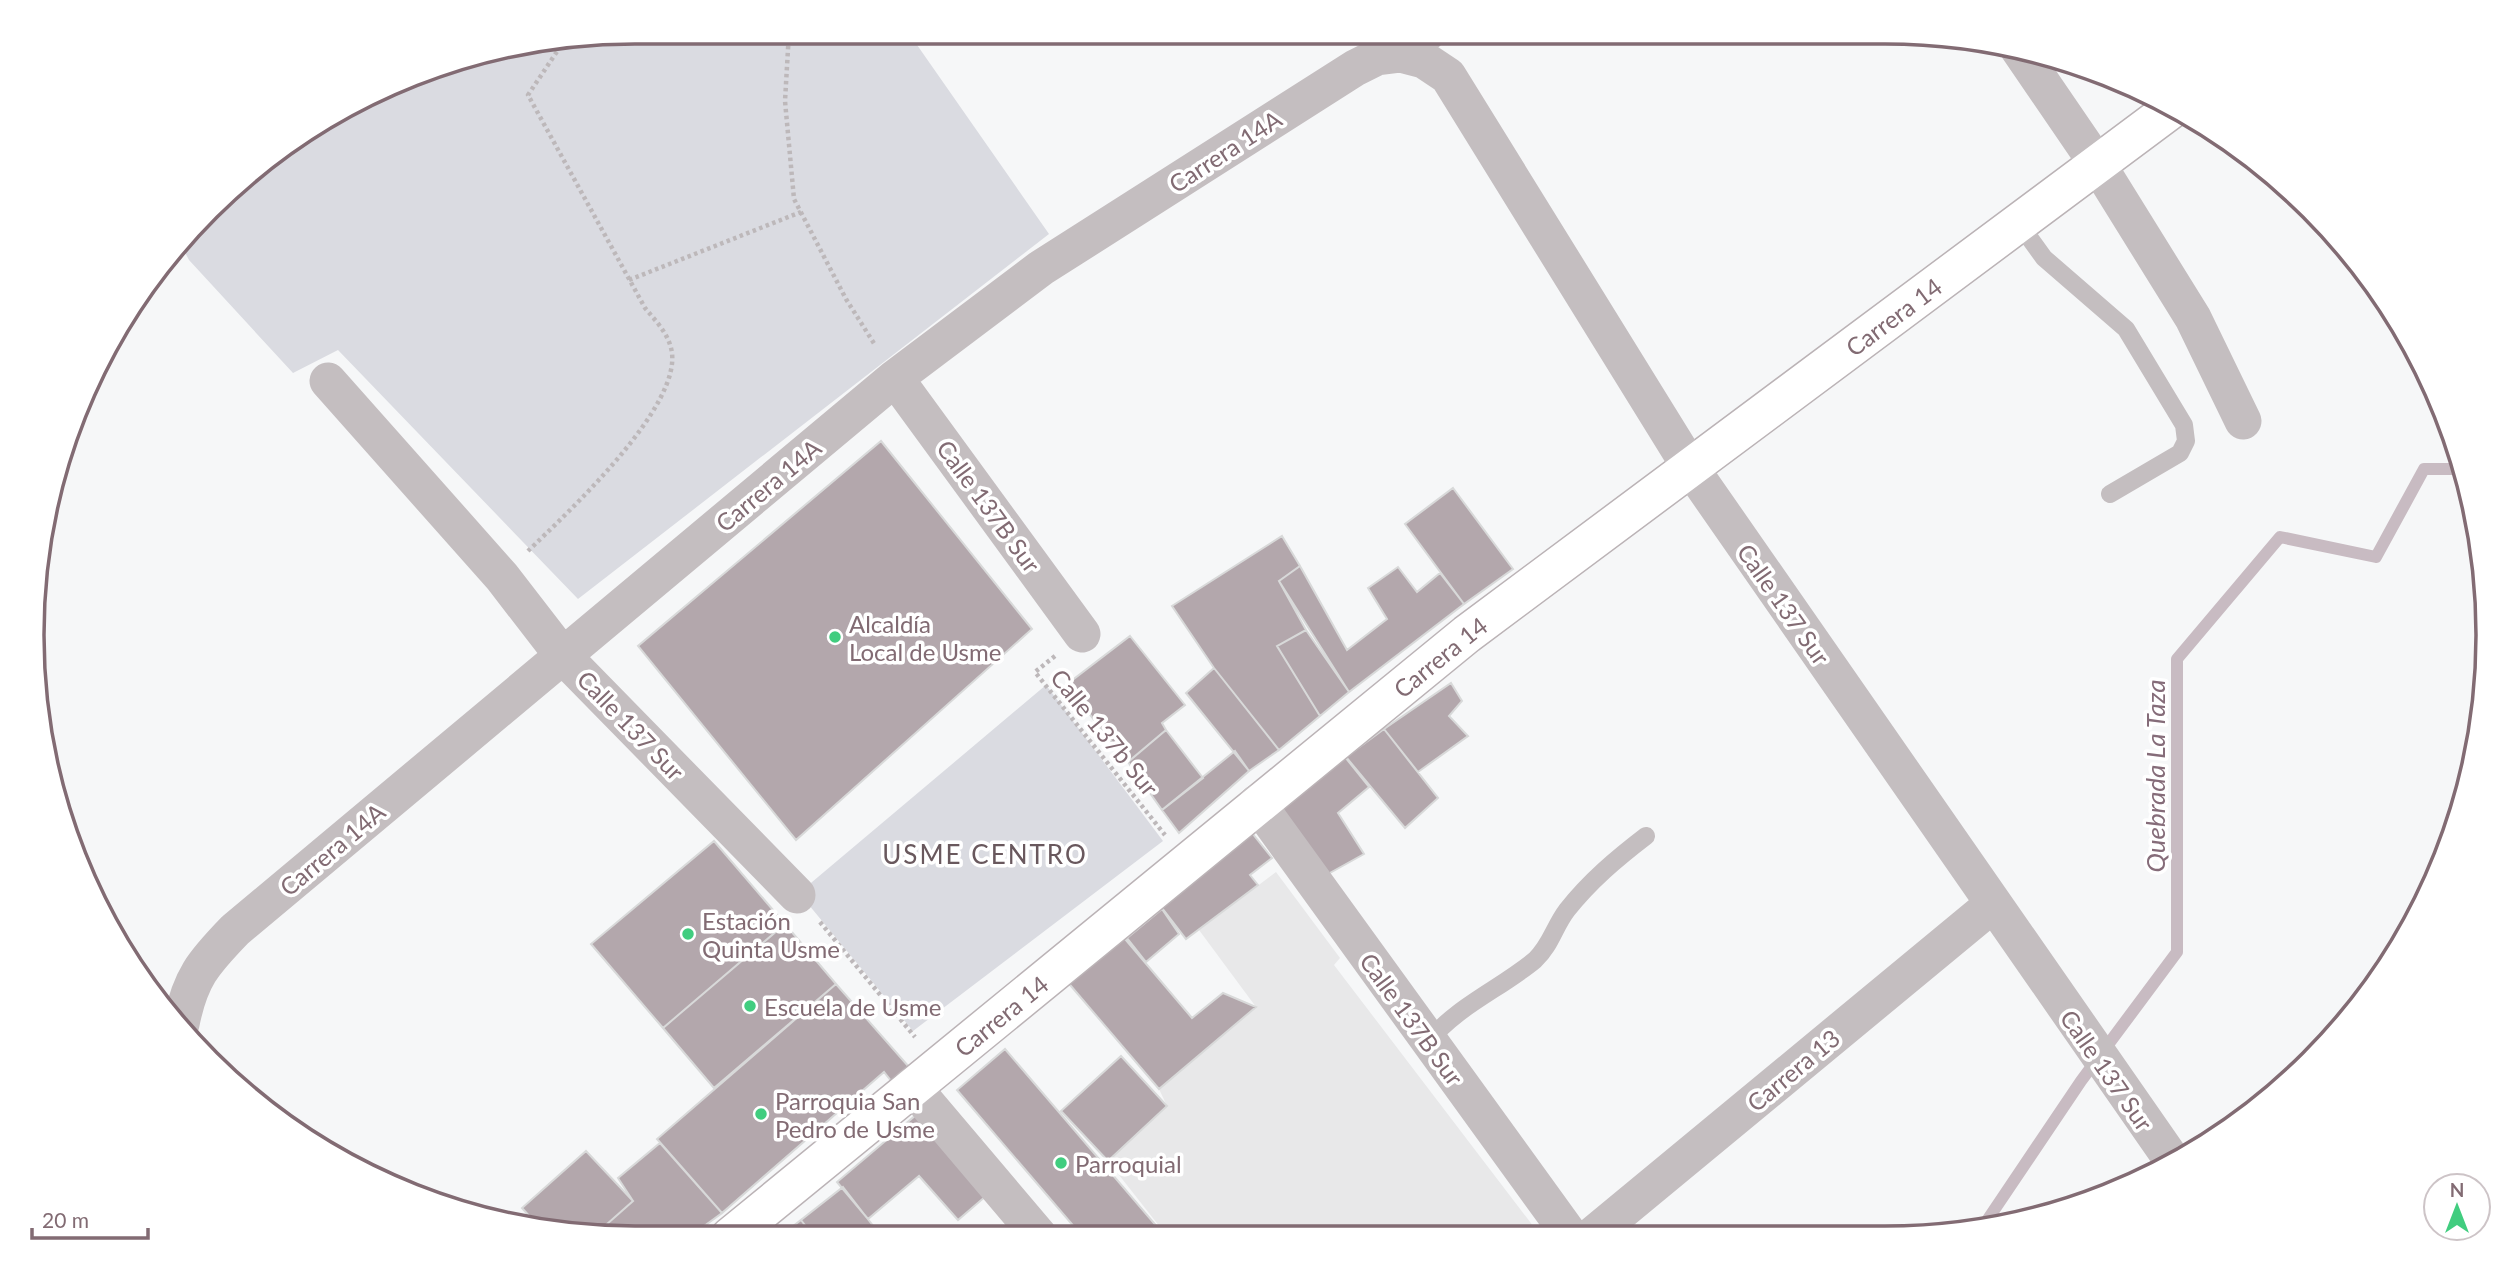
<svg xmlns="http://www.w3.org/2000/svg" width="2520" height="1270" viewBox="0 0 2520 1270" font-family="Lato,sans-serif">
<rect width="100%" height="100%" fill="#f6f7f8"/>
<path fill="#e8e8e9" d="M1276 872 1340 958 1334 965 1540 1235 1167 1236 1108 1161 1167 1106 1159 1089 1256 1007 1199 930Z"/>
<path fill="#dadbe1" d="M635 32H908L1049 234 578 599 338 350 293 373 189 260 179 241 267 156 441 64Z
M1046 685 1163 841 913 1031 799 893Z"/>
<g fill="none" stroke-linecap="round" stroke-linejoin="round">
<path stroke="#c8bbc2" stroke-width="12" d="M1982 1228 2081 1081 2177 952V659L2280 537 2376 557 2424 469H2463"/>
</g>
<path fill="#b3a7ac" stroke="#d8d9d9" stroke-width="2" d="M881 441 1032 629 796 840 638 646Z
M1453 488 1513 569 1464 604 1405 524Z
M1282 536 1300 566 1279 581 1306 630 1277 646 1320 716 1279 750 1214 668 1172 606Z
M1300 566 1347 650 1387 619 1368 588 1398 567 1417 592 1440 573 1464 604 1349 692 1279 581Z
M1306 630 1349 692 1320 716 1277 646Z
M1130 636 1185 705 1162 723 1166 730 1128 762 1066 685Z
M1214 668 1279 750 1249 771 1186 693Z
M1451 683 1462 701 1449 716 1468 736 1418 772 1384 729Z
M1384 729 1438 798 1405 828 1346 757Z
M1166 730 1203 778 1162 810 1128 762Z
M1235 751 1249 771 1179 833 1162 810Z
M1341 752 1369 787 1338 813 1364 854 1328 874 1281 808Z
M1252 833 1272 858 1250 875 1258 885 1186 939 1159 904Z
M714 841 785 924 663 1028 591 944Z
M1162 909 1179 934 1146 962 1127 938Z
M785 924 836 984 714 1088 663 1028Z
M1120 933 1192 1018 1223 993 1256 1007 1159 1089 1065 979Z
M836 984 909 1067 892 1082 884 1072 722 1213 657 1139Z
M1005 1049 1165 1236H1082L957 1090Z
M1121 1056 1167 1106 1108 1161 1061 1111Z
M916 1115 986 1196 958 1220 919 1176 868 1219 837 1182Z
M660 1143 722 1213 689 1237H603L598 1232 633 1201 618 1178Z
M586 1151 633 1201 598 1232 603 1237 540 1228 522 1208Z
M843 1187 881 1236 814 1237 801 1220Z
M801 1220 814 1237H779Z"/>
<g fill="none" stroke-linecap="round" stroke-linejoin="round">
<g stroke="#bbb3b6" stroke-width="41">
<g id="secondary">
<path id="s1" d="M730 1237 1467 634 2174 107"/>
</g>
</g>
<path stroke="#bdb8ba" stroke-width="4.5" stroke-dasharray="3.5 3.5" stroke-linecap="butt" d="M789 32 785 101 794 199 846 299 875 345
M629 280 801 212
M528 551C566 514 686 404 671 348 667 332 655 320 645 308L528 95 562 44
M1055 656 1035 672 1165 835
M820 922 915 1037"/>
<path stroke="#c4bec0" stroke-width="18" d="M2018 222 2044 258 2126 329 2184 425 2186 441 2180 453 2110 494
M1428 1042C1457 1006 1500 989 1535 960 1551 945 1554 927 1567 910 1590 881 1616 859 1646 836"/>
<path stroke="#c4bec0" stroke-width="37" d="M2018 48 2098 165 2193 318 2243 421
M1401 54 1424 60 1448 76 1690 467 2172 1160
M895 378 1082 634
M328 381 502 577 563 656 797 895
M1257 803 1569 1234
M181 1024C190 978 203 963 235 930L895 378 1041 268 1355 68 1377 57 1401 54 1428 32
M912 1086 1039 1236
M1594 1234 1992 905"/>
<use href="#secondary" stroke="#fff" stroke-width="38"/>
</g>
<g fill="#41cd7f" stroke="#fff" stroke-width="2.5">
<circle cx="835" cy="637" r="7"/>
<circle cx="688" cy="934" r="7"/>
<circle cx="750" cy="1006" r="7"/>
<circle cx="761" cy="1114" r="7"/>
<circle cx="1061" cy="1163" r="7"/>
</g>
<g text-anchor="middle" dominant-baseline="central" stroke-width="7" stroke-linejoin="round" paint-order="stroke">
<g font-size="24" fill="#826b73" stroke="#fff">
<text transform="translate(1225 151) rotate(-33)">Carrera 14A</text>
<text stroke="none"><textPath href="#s1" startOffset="1484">Carrera 14</textPath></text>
<text transform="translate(768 485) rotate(-40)">Carrera 14A</text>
<text transform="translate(989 506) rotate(54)">Calle 137B Sur</text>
<text transform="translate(1784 604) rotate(55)">Calle 137 Sur</text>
<text stroke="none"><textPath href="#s1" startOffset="917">Carrera 14</textPath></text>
<text transform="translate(631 725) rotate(46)">Calle 137 Sur</text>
<text transform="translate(1105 732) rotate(51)">Calle 137b Sur</text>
<text transform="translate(332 849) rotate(-40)">Carrera 14A</text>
<text stroke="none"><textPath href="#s1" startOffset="350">Carrera 14</textPath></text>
<text transform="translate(1412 1019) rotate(54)">Calle 137B Sur</text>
<text transform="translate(1793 1070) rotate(-40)">Carrera 13</text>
<text transform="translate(2107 1070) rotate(55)">Calle 137 Sur</text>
</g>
<g font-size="24" fill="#826b73" stroke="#fff" text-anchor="start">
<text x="849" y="623">Alcaldía<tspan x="849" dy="28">Local de Usme</tspan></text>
<text x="702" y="920">Estación<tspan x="702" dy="28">Quinta Usme</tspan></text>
<text x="764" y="1006">Escuela de Usme</text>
<text x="775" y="1100">Parroquia San<tspan x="775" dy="28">Pedro de Usme</tspan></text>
<text x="1075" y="1163">Parroquial</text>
</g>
<g font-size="26" font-style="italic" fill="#856c79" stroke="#fff">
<text transform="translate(2155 776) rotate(-90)">Quebrada La Taza</text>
</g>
<g font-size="26" letter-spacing="2" fill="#69585d" stroke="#fff">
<text x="985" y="854">USME CENTRO</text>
</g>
</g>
<path d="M0 0H2520V1270H0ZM635 44H1885A591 591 0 0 1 2476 635V635A591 591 0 0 1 1885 1226H635A591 591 0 0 1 44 635V635A591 591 0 0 1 635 44Z" fill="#fff" fill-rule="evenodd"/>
<path fill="none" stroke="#826b73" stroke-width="3.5" d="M635 44H1885A591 591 0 0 1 2476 635V635A591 591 0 0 1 1885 1226H635A591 591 0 0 1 44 635V635A591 591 0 0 1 635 44Z"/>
<g transform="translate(2457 1207)"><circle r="33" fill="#ffffff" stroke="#cdc4c7" stroke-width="2"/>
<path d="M0-5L12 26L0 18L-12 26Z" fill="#41cd7f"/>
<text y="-10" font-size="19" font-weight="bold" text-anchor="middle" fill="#826b73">N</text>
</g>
<path d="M32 1228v10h116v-10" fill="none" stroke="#826b73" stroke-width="3.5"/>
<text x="42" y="1228" font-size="21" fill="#826b73" stroke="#ffffff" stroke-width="5" paint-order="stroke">20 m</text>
</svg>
